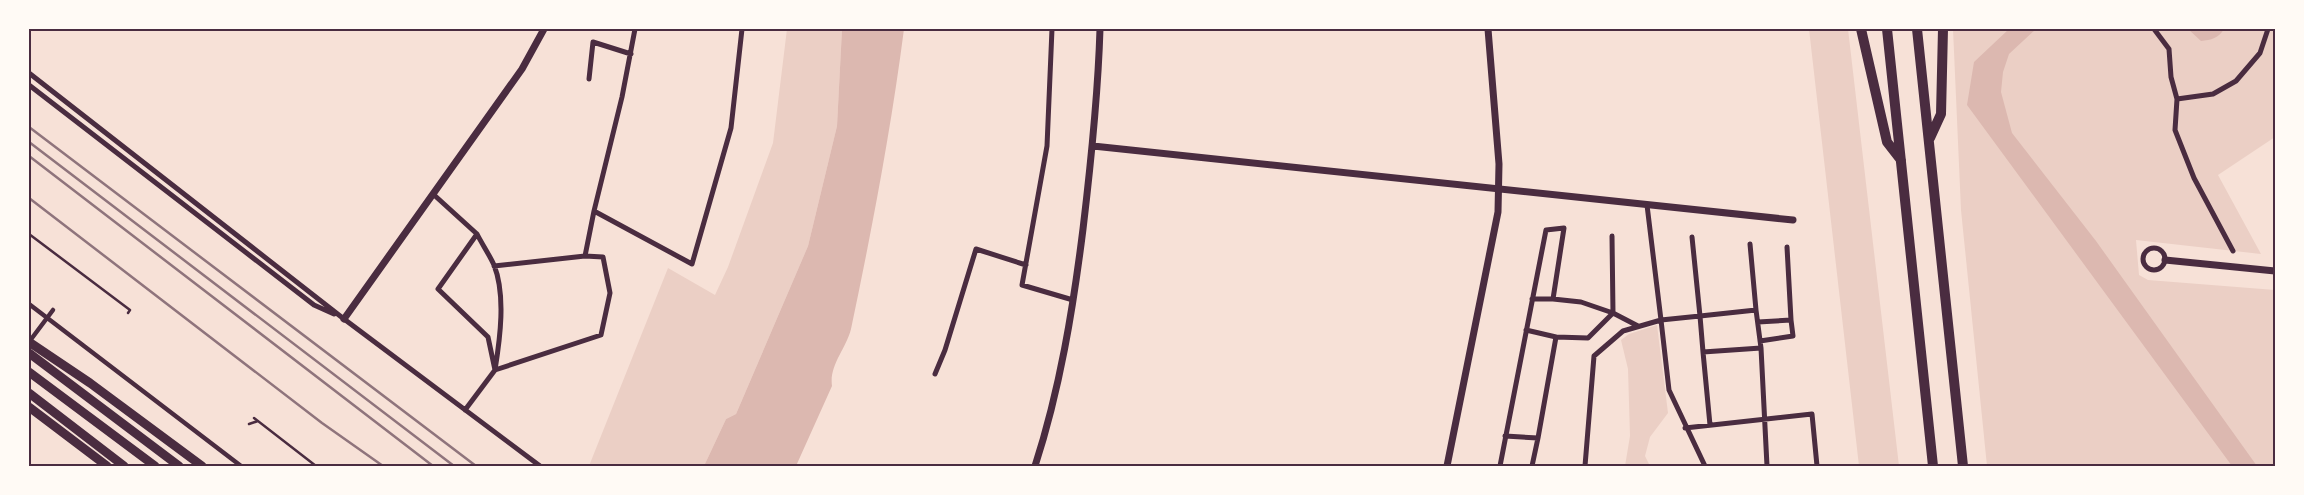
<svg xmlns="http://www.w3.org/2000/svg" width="2304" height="495" viewBox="0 0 2304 495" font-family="Georgia,serif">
<rect width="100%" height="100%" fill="#f7e1d7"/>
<path fill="#ebcfc5" d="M787 29H842L837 126 808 246 736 414 726 419 704 466H589L668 268 715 295 728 267 773 143Z
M1809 29H1848L1899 466H1859Z
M1953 29H2275V137L2218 175 2261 254 2136 240 2139 275 2148 280 2275 290V466H1987L1961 210Z
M1657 325 1668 413 1650 437 1645 456 1650 466H1625L1630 436 1628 369 1621 340 1629 334Z"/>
<path fill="#dcb8b0" d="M842 29H904C891 130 872 229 851 329 846 349 829 365 832 386L796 466H704L726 419 736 414 808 246 837 126Z
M2009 29H2036L2009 54 2003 72 2001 92 2012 133 2096 241 2257 466H2232L1967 105 1974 62Z
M2188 29H2224C2219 38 2211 40 2201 41Z"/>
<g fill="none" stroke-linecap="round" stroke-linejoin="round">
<path stroke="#4a2c40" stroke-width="2.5" d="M29 234 130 310 128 313
M254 418 316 466
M249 424 258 421"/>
<path stroke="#4a2c40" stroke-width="4.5" d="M29 304 241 466
M29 342 53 310"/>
<path stroke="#4a2c40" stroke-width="5" d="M635 29 622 97 594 211 692 264 731 128 742 29
M1052 29 1047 146 1022 285 1073 300
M2154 29 2169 49 2171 77 2177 99
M29 73 344 319 540 466
M589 79 593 42 631 54
M29 85 314 305 334 314
M433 194 477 234 438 289 488 337 495 370 465 410
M477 234C482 244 489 254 494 265 506 295 500 339 495 370L601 335 610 293 603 257 585 256
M1612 236 1613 313 1638 326
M1692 237 1700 316 1756 310 1761 348 1703 352 1700 316 1661 320 1669 390 1705 466
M1750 244 1756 310
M1787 247 1791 320
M2143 259a11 11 0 1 1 22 0a11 11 0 1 1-22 0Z
M2233 251 2194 178 2175 130 2177 99 2213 94 2236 81 2260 53 2268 29
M494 266 585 256 594 211
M1553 299 1581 302 1613 313 1588 338 1556 337
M1758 322 1791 320 1793 336 1760 341
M1526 330 1556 337 1538 438
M1761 348 1767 466
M1703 352 1710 425
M935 374 945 350 976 249 1026 265
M1685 428 1812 414 1817 466
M1505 436 1538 438 1532 466
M1500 466C1515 388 1530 309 1546 230L1564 228 1553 299H1532
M1585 466 1594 356 1623 331 1661 320 1647 205"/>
<path stroke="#4a2c40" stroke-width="7" d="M1093 146 1793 220
M2165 260 2275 271
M344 319 522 69 544 29
M1035 466C1060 389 1073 309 1083 229 1091 162 1098 96 1100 29
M1447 466 1498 212 1499 164 1488 29"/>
<path stroke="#4a2c40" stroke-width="9" d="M29 342 90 383 202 466
M29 393 124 466
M29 407 107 466"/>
<path stroke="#4a2c40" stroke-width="9" d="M29 353 179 466
M29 372 155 466"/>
<path stroke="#4a2c40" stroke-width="10" d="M1861 29 1887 142 1901 160
M1887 29 1933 466
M1917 29 1963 466
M1930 138 1941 114 1943 29"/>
<path stroke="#8f747c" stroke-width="2.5" d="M29 127 476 466
M29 142 454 466
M29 156 433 466
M29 198 322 423 383 466"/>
</g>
<rect width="2304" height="495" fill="none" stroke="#fffaf5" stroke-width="60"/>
<rect x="30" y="30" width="2244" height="435" fill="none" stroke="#4a2c40" stroke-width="2"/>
</svg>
